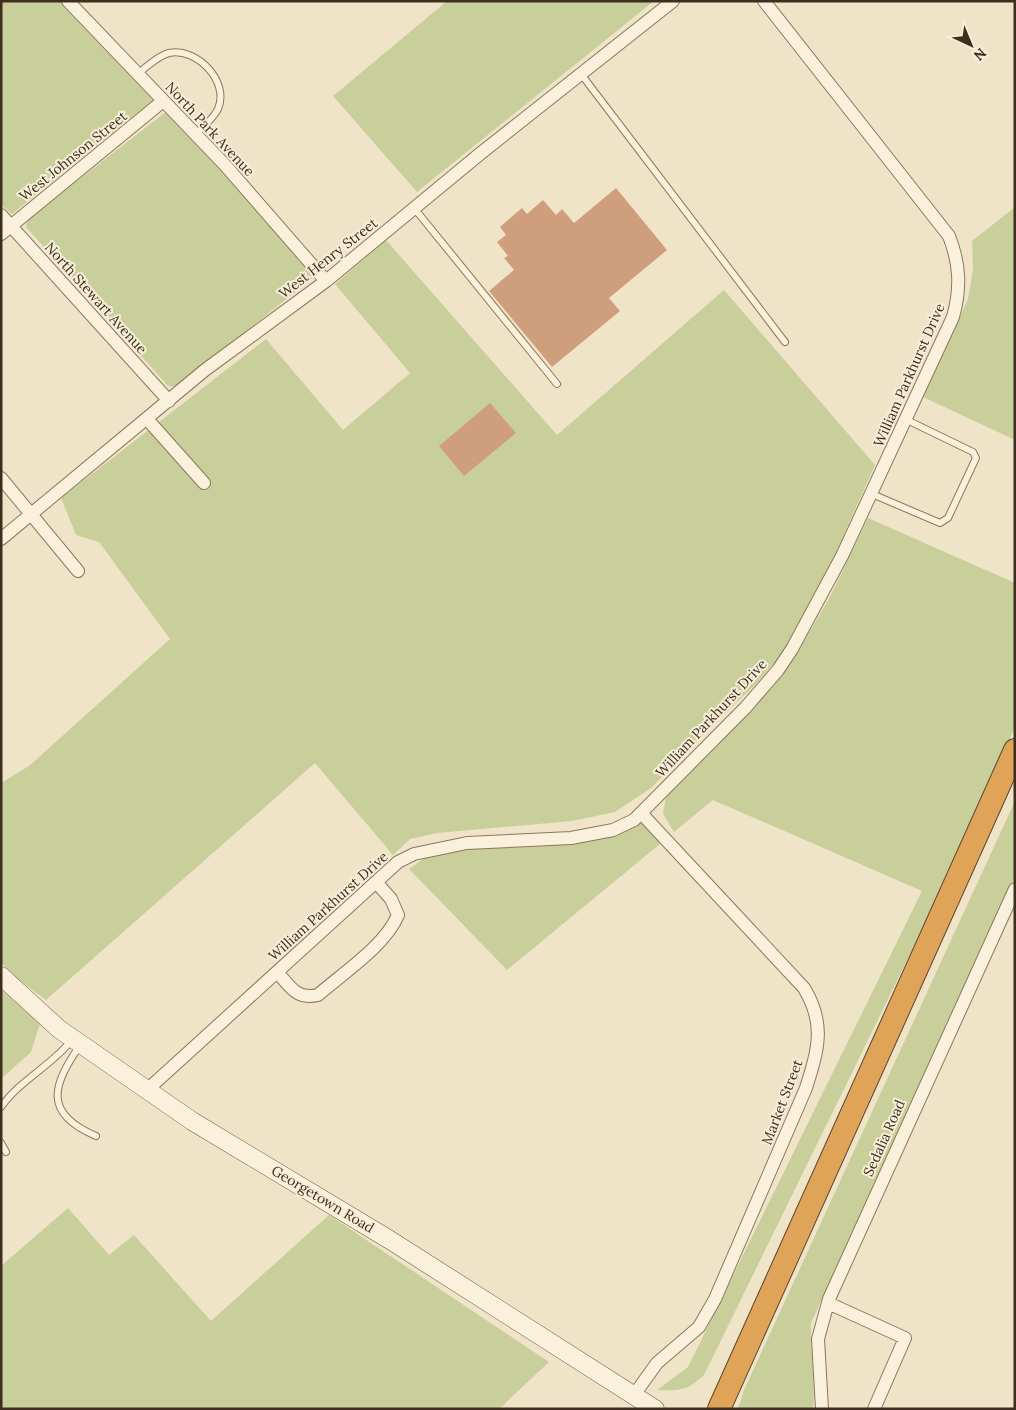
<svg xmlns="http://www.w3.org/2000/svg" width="1016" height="1410" viewBox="0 0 1016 1410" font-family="Lora,serif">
<rect width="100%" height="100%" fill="#f0e4c8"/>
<path fill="#c9cf9b" d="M1 1H71L156 91 153 100 12 214 1 205Z
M447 1H654L417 192 333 96Z
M167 111H176L315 276 177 387 168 386 26 227 28 219Z
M1015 207V440L923 397 968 299 973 269 972 241Z
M386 240 557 435 724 290 875 465 817 595 788 647 755 685 722 716 651 788 615 812 572 821 437 833 410 839 393 855 315 763 46 1000 11 974 1 962V783L29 766 170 639 99 542 76 535 61 498 266 339 343 430 410 373 335 284Z
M868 518 1015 583V727L938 897 704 1375C687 1391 680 1391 657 1390L688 1367 922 891 713 800 674 832 663 814 666 796 714 749 766 693 794 659 832 593Z
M1015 801V876L811 1323C810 1352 816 1380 813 1409H738L744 1390Z
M635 819 651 825 666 839 507 970 409 869 427 856 453 846 560 843Z
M1 990 40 1024 31 1052 1 1079Z
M68 1208 109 1255 134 1235 211 1321 329 1215 549 1362 499 1409H1V1266Z"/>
<path fill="#cf9f7d" d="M616 188 667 250 609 298 620 311 552 367 489 291 514 270 504 258 508 256 497 242 506 235 500 227 522 208 527 214 543 200 556 215 562 209 574 223Z
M490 403 516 433 464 476 439 446Z"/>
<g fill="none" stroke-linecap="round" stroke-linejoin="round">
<g stroke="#8d765c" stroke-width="8">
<path id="lane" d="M137 74C147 67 157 56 169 53 196 47 230 81 218 109 213 119 203 127 195 135
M581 74 785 342
M414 208 557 384
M872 494 940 523 948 518 976 458 973 452 907 420
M80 1045C53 1085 42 1113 96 1136
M1 1107C20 1080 51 1066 72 1040
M1 1143 6 1152"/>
</g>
<g stroke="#8d765c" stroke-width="14">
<path id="street" d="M68 1 225 165 326 281
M1 215 169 401
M1 234 163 101
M147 419 204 483
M1 478 78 571
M1 539 205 370 326 281 481 153 673 1
M277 972C290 986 296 1000 318 995 343 973 385 946 398 915L391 899 376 882
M147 1090 398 862 414 854 467 843 571 838 613 830 634 820 746 707 778 670 792 649 842 556 953 317C961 288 960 264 949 236L764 1
M828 1303 905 1338 874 1409
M634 1395 657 1363 699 1327 715 1299 806 1088C818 1050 826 1024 804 988L641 813
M822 1409 818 1339 829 1299 1015 889"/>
</g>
<g stroke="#6f573f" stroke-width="19">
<path id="secondary" d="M1 976 59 1029 192 1121 390 1240 655 1409"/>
</g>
<g stroke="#5b4430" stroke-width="24">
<path id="highway" d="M719 1409 1015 750"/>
</g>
<use href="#lane" stroke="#faf1dc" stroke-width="6"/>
<use href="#street" stroke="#faf1dc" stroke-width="12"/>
<use href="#secondary" stroke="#faf1dc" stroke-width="18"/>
<use href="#highway" stroke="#e0a458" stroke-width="22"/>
</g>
<g text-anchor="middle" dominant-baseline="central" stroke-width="4" stroke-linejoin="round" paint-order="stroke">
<g font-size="14" fill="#3d2e20" stroke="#f7eed8">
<text transform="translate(210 129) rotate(47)">North Park Avenue</text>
<text transform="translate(73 156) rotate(-39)">West Johnson Street</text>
<text transform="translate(328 258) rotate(-38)">West Henry Street</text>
<text transform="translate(96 298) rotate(48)">North Stewart Avenue</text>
<text transform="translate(909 375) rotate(-66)">William Parkhurst Drive</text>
<text transform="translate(711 718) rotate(-47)">William Parkhurst Drive</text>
<text transform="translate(328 906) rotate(-42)">William Parkhurst Drive</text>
<text transform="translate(782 1102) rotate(-69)">Market Street</text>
<text transform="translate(884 1138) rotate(-66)">Sedalia Road</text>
<text transform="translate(323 1199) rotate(31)">Georgetown Road</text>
</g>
</g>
<rect width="1016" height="1410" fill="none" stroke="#3d2e20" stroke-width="5"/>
<g transform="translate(971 45) rotate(136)" stroke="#f7eed8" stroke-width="4" paint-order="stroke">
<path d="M0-4L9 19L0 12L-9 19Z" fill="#3d2e20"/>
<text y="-8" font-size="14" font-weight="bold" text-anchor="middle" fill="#3d2e20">N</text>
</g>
</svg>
